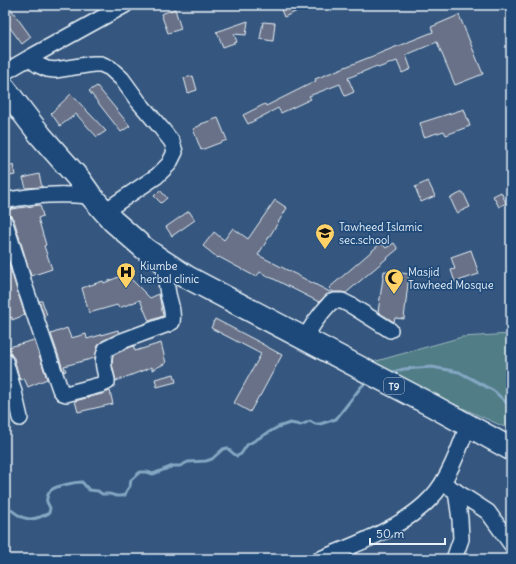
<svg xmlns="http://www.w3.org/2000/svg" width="516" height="564" viewBox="0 0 516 564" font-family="Delius,sans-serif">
<rect width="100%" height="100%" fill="#35567e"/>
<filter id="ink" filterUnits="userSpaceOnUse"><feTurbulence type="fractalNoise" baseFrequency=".025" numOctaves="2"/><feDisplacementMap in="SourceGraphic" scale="8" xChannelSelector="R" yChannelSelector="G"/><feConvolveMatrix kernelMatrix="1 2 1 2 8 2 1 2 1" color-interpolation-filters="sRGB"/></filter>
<g filter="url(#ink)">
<path fill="#517d86" stroke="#9cb7bf" d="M511 334V428L502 426 445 400 373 362 462 337Z"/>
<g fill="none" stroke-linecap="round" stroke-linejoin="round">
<path stroke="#84a7c3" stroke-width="3" d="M389 373 404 369 432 367 459 372 494 391 511 407
M5 505C17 514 24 523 40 517 44 515 46 515 49 513L50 508C49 506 48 504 47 502 46 499 48 493 51 490 56 486 75 482 82 482L89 490 98 491 102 494C104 494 106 494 109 494 116 495 117 498 125 495L127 490 130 486 131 480 140 472H147L153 474 173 466H180L188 462 206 461 212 459 223 449 227 448C231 451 233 454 237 456L241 454 247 445 278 427 290 423 301 425 310 421 315 424H320L336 419 361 387 367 381"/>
</g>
<path fill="#677187" stroke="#e8f1f8" d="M5 5H8L31 37 22 44 5 21Z
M279 5H311L284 17Z
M175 9 181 29 168 33 161 14Z
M459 15 483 74 455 85 437 42 406 55 411 69 402 73 397 61 378 68 377 66 348 78 354 92 345 96 340 84 309 96 311 99 281 113 278 108 248 124 243 115 265 104 266 106 316 81 315 79 433 32 431 27Z
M248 21 246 35 234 34 237 42 223 47 217 32H216Z
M263 22 275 23 273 41 260 39Z
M193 76 197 90 188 93 184 78Z
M97 86 130 126 121 132 89 91Z
M71 94 106 131 97 137 76 114 60 126 51 113Z
M464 109 470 126 446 135 444 131 424 137 420 123Z
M218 118 227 140 201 150 193 129 201 125V124Z
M13 165 15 175 5 177V167Z
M39 174 42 187 26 188 23 178Z
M428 181 435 196 421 202 415 187Z
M160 190 167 198 161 203 154 196Z
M463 192 470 207 457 213 450 198Z
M501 192 506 203 499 207 493 196Z
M275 200 287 208 258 255 332 293 325 296 319 302 260 272 256 277 219 257 218 258 203 246 214 232 224 240 233 228 248 239Z
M40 205 43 216 38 218 46 245 44 246 52 269 31 276 14 220 11 216 5 214V210Z
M189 211 195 220 172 236 166 227Z
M381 243 386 248 394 243 398 249 393 253 346 293 342 292H333L329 288Z
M471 250 479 274 455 282 451 270 455 269 451 257Z
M5 252 25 315 12 320V317L5 320V283L8 282 5 274Z
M384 271 409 274 404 319 395 318 394 322 378 312Z
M126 274 150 298 159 294 163 316 149 321 140 300 119 308 117 305 89 313 82 288 103 281 104 283Z
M39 301H42L47 315 44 316Z
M215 319 263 344H262L282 355 260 396H259L250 412 234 403 261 354 211 328Z
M67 328 71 338 86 334 87 339 118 330 119 333 102 341 98 346 95 358 64 366 66 371 64 372 51 334Z
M34 340 47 379 28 387 24 378 20 380 14 358 11 354 9 347Z
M161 343 166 363 152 370V367L116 381 112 364 113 355 133 346 135 351Z
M174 374 176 382 157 387 155 379Z
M110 391 113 404 78 412 75 401 102 394Z"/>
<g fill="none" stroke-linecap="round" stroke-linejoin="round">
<g stroke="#e8f1f8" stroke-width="18">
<path id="minor" d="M29 58 38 65 47 69 55 70 93 64H101L110 68 122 79 138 101 161 128 172 142 175 152 169 164 157 176 105 211
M5 72 29 58 125 5
M5 201C35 194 61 194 91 196
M5 223 18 263 25 287 60 389 63 393 66 394 100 385 107 382V380C104 368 101 361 106 349L122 341 168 324 172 322C174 312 170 303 168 294 166 283 165 273 164 262
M305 339C311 325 321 313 331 302L335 301H342L352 306 390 330
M5 361 14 392 20 418
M443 483 479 506 488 512 511 544
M320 559C357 544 404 527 431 498 448 481 460 447 468 425
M454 559 461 539 460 519 456 491"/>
</g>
<g stroke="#e8f1f8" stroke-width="25">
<path id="highway" d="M5 89 41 136 79 179 91 196 113 221 145 249 164 262 187 277 433 406 511 449"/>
</g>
<use href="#minor" stroke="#1f4a7a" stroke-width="15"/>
<use href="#highway" stroke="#1f4a7a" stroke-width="22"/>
</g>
</g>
<defs>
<g id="school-pin" transform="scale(1)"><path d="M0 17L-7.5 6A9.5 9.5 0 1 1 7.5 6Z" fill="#ffd166" stroke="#1f4a7a"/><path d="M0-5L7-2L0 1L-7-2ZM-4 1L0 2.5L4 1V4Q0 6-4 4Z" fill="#111"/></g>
<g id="hospital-pin" transform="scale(1)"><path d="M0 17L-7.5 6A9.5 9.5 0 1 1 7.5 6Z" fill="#ffd166" stroke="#1f4a7a"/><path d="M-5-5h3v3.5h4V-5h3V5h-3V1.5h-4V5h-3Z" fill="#111"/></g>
<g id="mosque-pin" transform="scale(1)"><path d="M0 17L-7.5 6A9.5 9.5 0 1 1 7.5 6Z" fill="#ffd166" stroke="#1f4a7a"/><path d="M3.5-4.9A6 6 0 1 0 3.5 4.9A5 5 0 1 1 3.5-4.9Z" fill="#111"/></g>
</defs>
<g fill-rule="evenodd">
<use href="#school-pin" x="325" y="233"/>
<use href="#hospital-pin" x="126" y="272"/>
<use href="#mosque-pin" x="394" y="278"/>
</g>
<g text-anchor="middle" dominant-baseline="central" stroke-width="3.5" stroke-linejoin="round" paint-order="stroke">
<rect fill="#1f4a7a" stroke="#acbfd2" stroke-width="1" x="384" y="378" width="20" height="16" rx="3"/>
<g font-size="10" font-weight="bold" fill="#e8f1f8">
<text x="394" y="386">T9</text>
</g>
<g font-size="11" fill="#e8f1f8" stroke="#1f4a7a" text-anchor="start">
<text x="339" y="227">Tawheed Islamic<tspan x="339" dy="13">sec.school</tspan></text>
<text x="140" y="266">Kiumbe<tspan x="140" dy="13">herbal clinic</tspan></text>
<text x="408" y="272">Masjid<tspan x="408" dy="13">Tawheed Mosque</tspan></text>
</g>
</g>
<rect width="516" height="564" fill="none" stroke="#1f4a7a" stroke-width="20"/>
<rect x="10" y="10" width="496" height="544" fill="none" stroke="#e8f1f8" stroke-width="1.5" filter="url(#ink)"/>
<path d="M370 538v6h75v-6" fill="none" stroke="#e8f1f8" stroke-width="2"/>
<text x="376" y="538" font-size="12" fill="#e8f1f8" stroke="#1f4a7a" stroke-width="3" paint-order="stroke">50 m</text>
</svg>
